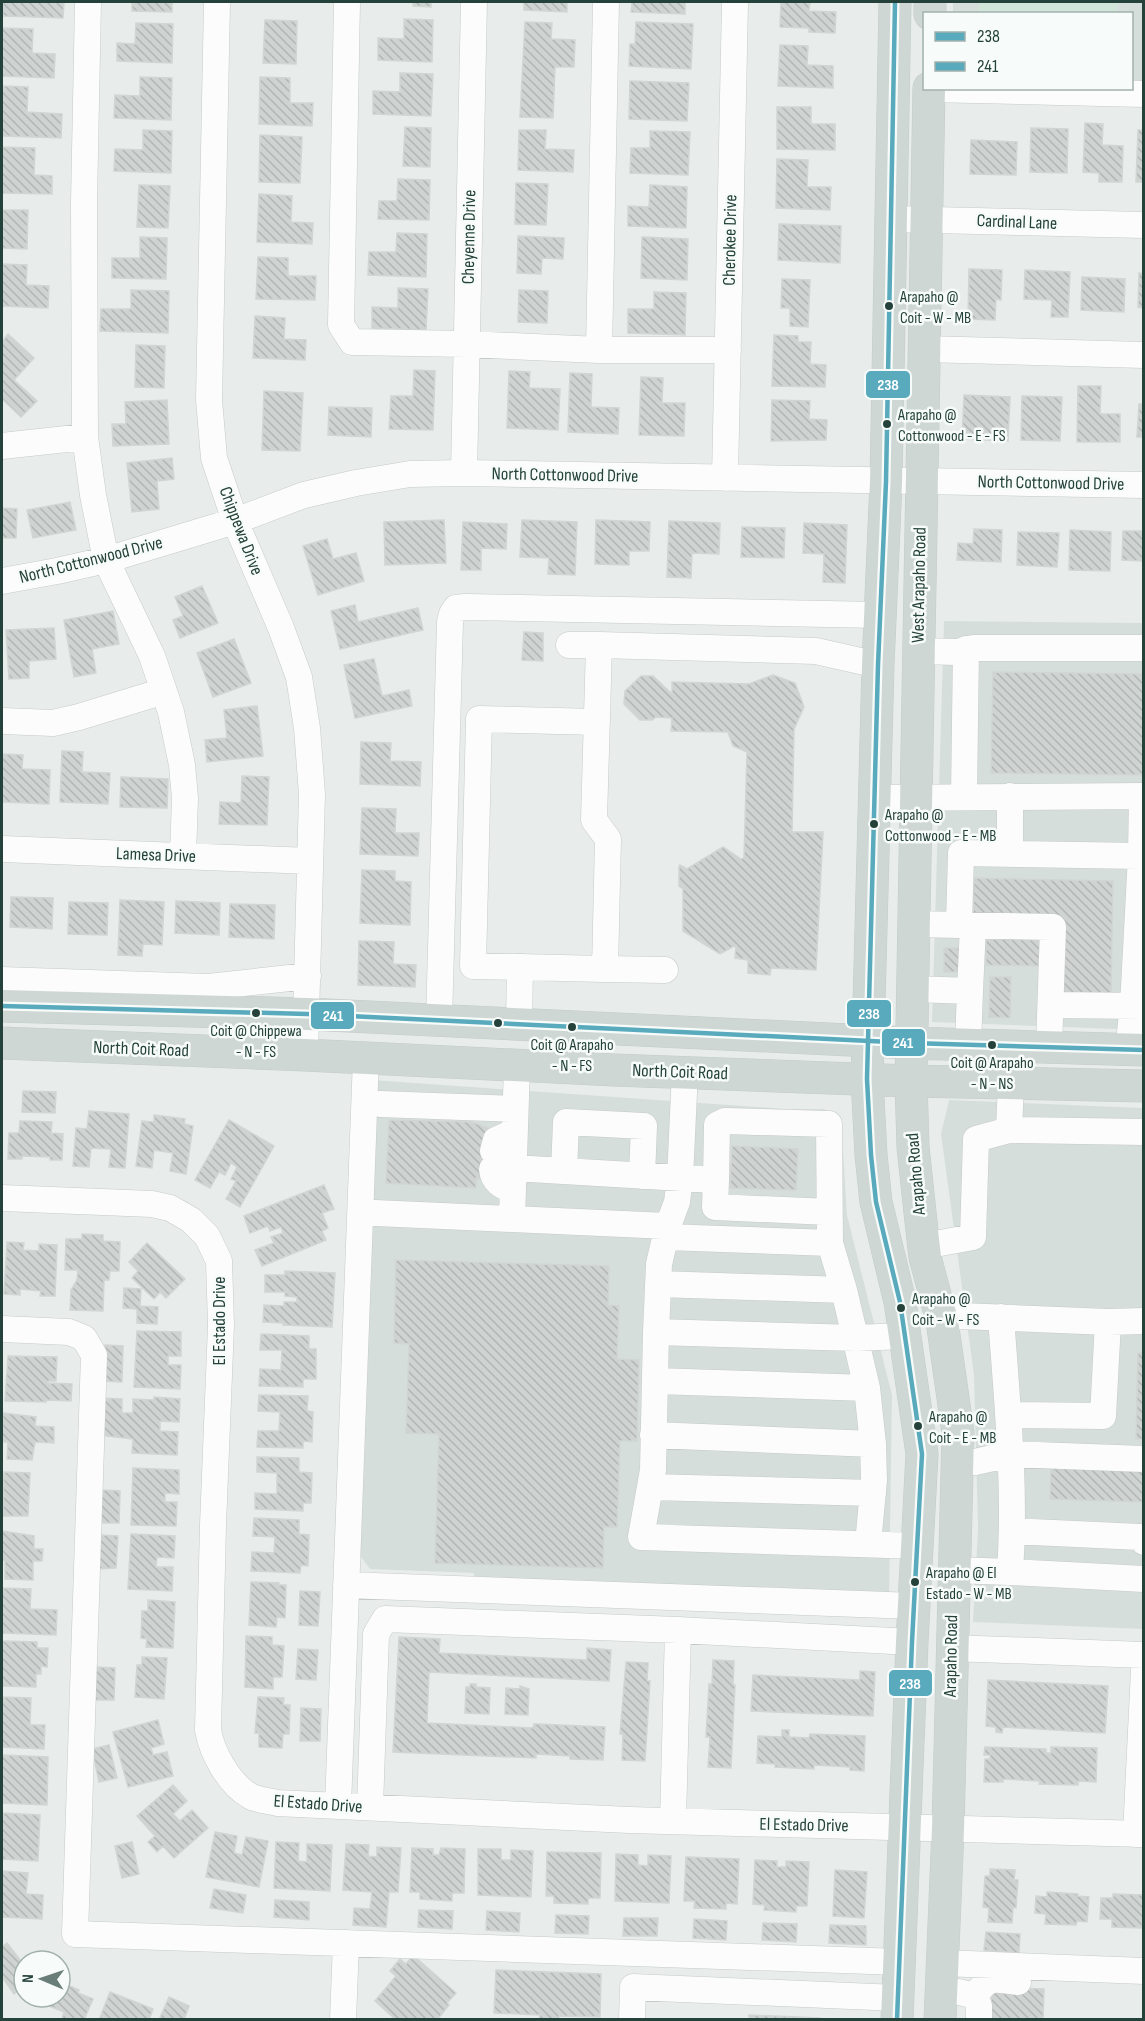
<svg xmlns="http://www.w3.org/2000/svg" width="1145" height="2021" viewBox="0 0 1145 2021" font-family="'Sofia Sans Condensed',sans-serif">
<defs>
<pattern id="building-back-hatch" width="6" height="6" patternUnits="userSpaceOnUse" patternTransform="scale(1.5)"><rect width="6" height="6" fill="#cfd4d2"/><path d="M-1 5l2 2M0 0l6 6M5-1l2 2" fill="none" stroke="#b2b7b5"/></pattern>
</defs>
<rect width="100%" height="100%" fill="#e8edeb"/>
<path fill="#d6dedb" d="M953 2H1143V87H1132V14H953Z
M944 621 1143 623V1030L932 1022Z
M372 1080 786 1109H824L841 1119 847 1215 892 1395 889 1599 474 1584V1573L370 1569 358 1553Z
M949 1100 1143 1108V1629L973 1622 978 1529 974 1375 941 1134Z"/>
<path fill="#d1e6d8" d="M980 2H1118L1117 13H977Z"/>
<path fill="url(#building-back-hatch)" stroke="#d1d6d4" stroke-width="1.5" d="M3 2H64L63 18 3 16Z
M132 2H172V12L132 11Z
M413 2H431V7L413 6Z
M524 2H567V12L524 10Z
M632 2H685V14L631 12Z
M781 2H810L809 11 836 12 835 33 809 32V28L780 27Z
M404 19 433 20 432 62 378 60V38L404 39Z
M265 20 297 21 296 64 263 63Z
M525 22 552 23 551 39 575 40 574 67H555L553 118 520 117Z
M636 22 693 24 691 69 629 66 630 44H635Z
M136 23 173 24 172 63 117 61V43L135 44Z
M2 28 33 29 32 53 55 54 54 78 2 76Z
M780 45 808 46 807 65 833 66V88L778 86Z
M400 73 433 74 431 116 373 114V91L400 92Z
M140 77 172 78 171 120 114 118 115 95 140 96Z
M260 77 290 78V103H313L312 126 259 124Z
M630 81 689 83 687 121 629 119Z
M2 86 28 87 27 112 62 114 61 138 2 136Z
M777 107H811V124H835V150L777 149Z
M1085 123 1103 124 1102 145 1123 146 1122 182H1099V173L1083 172Z
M405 127 431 128 430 167 403 166Z
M1031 128 1068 129 1067 173 1030 172Z
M143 130 172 131 171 173 114 171 115 149 143 150Z
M519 130H546L545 149 574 150 573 172 518 170Z
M1138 130H1144V182H1136Z
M650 131 690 132 688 175 630 173 631 148H650Z
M260 135 302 137 300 183 259 182Z
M971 140 1017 142 1016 175 970 174Z
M2 147 35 148 34 175 52 176V194L2 193Z
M777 159 808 160 807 187H831L830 210 776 208Z
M398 179 430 180 429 220 378 219 379 201H397Z
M516 183 548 184 546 225 515 224Z
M139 185 170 186 168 228 137 227Z
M650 185 687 187 686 228 628 226V206L649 207Z
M259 194 292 196 291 222 313 223 312 244 257 242Z
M3 210H28L27 249 2 248Z
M779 224 841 226 840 263 778 260Z
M397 233 427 234 426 277 368 275 369 252H396Z
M518 236 564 238 563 259 542 258 541 274 517 273Z
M140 237 167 238 166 279 112 278V258H140Z
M642 237 688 239 687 280 641 278Z
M258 257 288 258V276H316L315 300 256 299Z
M2 264 27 265 26 285 49 286 48 308 2 306Z
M969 269 1002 270 1001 300 996 299 995 320 968 319Z
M1025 270 1070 272 1068 317H1051L1052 300 1024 299Z
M1139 273 1144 274V308L1138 307Z
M1082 277 1125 279 1124 312 1081 310Z
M782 279 810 280 808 327 790 326V308H781Z
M398 288 428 289 426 330 372 328V307L398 308Z
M131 290 169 291 168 333 100 331 101 309H131Z
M519 290 548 291 547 323 518 322Z
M654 292 686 293 685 335 628 333V309H654Z
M255 316 285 318 284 339 306 340 305 360 253 358Z
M8 334 34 358 14 380 37 401 21 417 2 399V342Z
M774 335 798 336V342H811L810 364 826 365 825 387 772 386Z
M136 345 165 346 164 388 135 387Z
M414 370 435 371 433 430 389 429 391 396H413Z
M509 371 530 372 529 388 560 389 558 430 507 428Z
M570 373 592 374 591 407 619 408 618 434 568 432Z
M641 377 663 378 662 403H685L684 436 639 435Z
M1078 386H1101L1100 414H1120V442H1077Z
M264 391 303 393 300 451 262 450Z
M964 395 1010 397 1008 441 962 439Z
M1022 396 1062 397 1060 441 1021 440Z
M167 400 169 444 113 446 112 424H126L125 402Z
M772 400 810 401 809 419 827 420 826 440 771 441Z
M1139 404H1144V437H1137Z
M329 407 372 408 371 437 328 435Z
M172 458 174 479 157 481 159 509 132 512 127 463Z
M70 502 76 530 33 538 27 510Z
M2 508 17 509 16 538H2Z
M444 520 446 563 385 565 384 522Z
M522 520 577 522 575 575 548 574 549 558 520 557Z
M596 520 650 522 649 551H629V565L595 564Z
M669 521 720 523 719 554 692 553 691 578 667 577Z
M463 522 507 524 506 549 481 548V570H461Z
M804 523 847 525 845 583 823 582 824 554 803 553Z
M742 527 785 528 784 558 741 557Z
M974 529 1002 530 1001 562 957 560 958 543 973 544Z
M1070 530 1111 532 1110 571 1069 570Z
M1123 531H1144V561L1122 560Z
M1018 532 1059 533 1057 567 1017 565Z
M327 539 333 559 356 553 364 581 318 595 303 546Z
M202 586 218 623 180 638 173 620 183 616 175 597Z
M355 605 358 622 418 608 423 630 340 649 331 611Z
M113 611 119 644 92 649 96 673 74 677 64 620Z
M54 628 56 659 29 661V678L9 679 6 630Z
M524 632 543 633V661L522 660Z
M234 639 251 683 213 697 197 653Z
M374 659 382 696 409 690 412 706 355 718 344 665Z
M993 672 1144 674V775L991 773Z
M773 675 795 683 804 707 794 729 792 832H823L816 970 771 968 770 975 748 973V960L735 958 736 945 720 954 683 931V889L679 886V867L680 865 687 869 723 847 741 859 744 858 747 752 733 746 728 732 671 731 672 718 656 717 652 720H640L624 704 625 691 641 676H653L672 694V682L749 684Z
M257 706 263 756 207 762 205 740 227 738 224 710Z
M361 742 391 743 390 761 421 762 420 786 360 784Z
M62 751 83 752 82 772 110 773 108 804 60 802Z
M2 754 23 755 22 769 50 770 49 804 2 802Z
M242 776 269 777 267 825 219 824 220 802 241 803Z
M121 777 168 779 167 808 120 807Z
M362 808 396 809 395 833H419L418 856 360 854Z
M362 870 395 871V881L411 882 410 925 360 923Z
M974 878 1113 881 1111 994H1063L1064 920 973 919Z
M11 897 53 898 52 929 10 927Z
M120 900 164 902 162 945 143 944 142 956 118 955Z
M176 901 220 903 219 935 175 933Z
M69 902 108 903 107 935 68 934Z
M230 904 275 905 274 939 229 937Z
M986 939 1042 940 1041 966 986 965Z
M359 941 394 942 393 964 416 965 415 987 358 985Z
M944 948H964L963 972H944Z
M990 977H1011L1010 1018 989 1017Z
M23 1091 56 1092 55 1113 22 1112Z
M89 1111 129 1114 125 1168 109 1167 111 1149 91 1148 89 1167 73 1166 76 1128 87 1129Z
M154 1115 185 1119 184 1124 193 1126 186 1174 170 1171 173 1153 154 1150 152 1168 136 1166 142 1121 154 1122Z
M229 1120 274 1146 240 1207 226 1199 236 1181 231 1179 237 1167 231 1163 225 1175 219 1172 210 1188 195 1180Z
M389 1120 472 1122 491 1129 486 1180 476 1178V1188L386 1183Z
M20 1121 52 1122 51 1133 63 1134 62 1160H50V1157L22 1156V1159H8L9 1133H19Z
M732 1146 798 1149 796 1190 730 1188Z
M324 1185 334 1209 322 1213 328 1228 322 1231 326 1240 262 1266 255 1250 274 1243 271 1237 283 1233 281 1227 270 1231 268 1226 250 1233 244 1216Z
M82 1234 103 1235V1241L120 1242 119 1271H110L109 1280H104L103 1311 70 1310 71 1290 77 1280 78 1270H65L66 1239H82Z
M7 1242 24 1243 23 1250 39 1251V1244L57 1245 55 1296H40L41 1291 20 1289V1295L4 1294Z
M147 1243 185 1279 166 1298 160 1292 154 1299 132 1278 138 1271 129 1262Z
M396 1260 609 1266 608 1305 619 1306 617 1359 639 1360 637 1441H620L617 1527H604L603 1568 435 1563 439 1434 406 1433 409 1344 394 1343Z
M285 1271 335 1273 332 1327 283 1325V1323L263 1322 264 1305 284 1306V1302H297V1297L285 1296V1292H265V1275H285Z
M124 1288 141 1289 140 1306 158 1307 157 1324 137 1323V1309L123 1308Z
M137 1331 181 1332V1356H168V1365H181L180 1389 134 1387Z
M261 1334 309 1336V1349H316V1379H303V1387L259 1386 260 1369 281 1370 282 1350H260Z
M105 1345 123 1346 122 1382 104 1381Z
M1138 1353H1144V1439H1136Z
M8 1356 57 1357 56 1381H48V1383L72 1384 71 1401 46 1400V1402L5 1401Z
M259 1395 308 1396 307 1411 313 1412 312 1442 303 1441V1448L257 1447 258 1431H279L280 1412 258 1411Z
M154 1397 180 1399 179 1422 160 1421V1431L178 1432 177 1455 132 1453 133 1439 99 1435 101 1398 122 1399V1413H133V1399L154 1400Z
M3 1413 36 1417 35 1426 54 1427V1443L35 1442 32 1460 7 1459 8 1442H2Z
M257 1457 299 1458V1472L312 1473 311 1503H303V1511L255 1509V1493L277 1494V1473L257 1472Z
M133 1468 179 1470V1494L165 1493V1502H177L176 1526 131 1525Z
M1051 1468 1144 1471V1502L1050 1499Z
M4 1472 30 1473 28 1516H3Z
M102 1490 120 1491 119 1523H100Z
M254 1518 299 1520V1534L309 1535 308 1566 301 1565 300 1573 251 1571 252 1552 274 1553 275 1537 253 1536Z
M2 1531 34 1536V1549H43L42 1561H33V1580L5 1579V1561L2 1560Z
M131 1534 175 1536 174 1558 157 1557 156 1567H173L172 1591 128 1589Z
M100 1535 118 1536 116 1568 98 1569Z
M251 1582 279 1583 278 1585H286L285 1618 277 1617 276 1627 249 1625Z
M2 1588 31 1589 30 1609 57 1610 56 1635 2 1633Z
M300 1591 320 1592 318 1626 299 1625Z
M148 1600 175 1602 173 1648 146 1647 147 1639 141 1638 142 1611H148Z
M246 1636 272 1637V1645L284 1646 282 1677H273V1689L245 1687Z
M399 1637 440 1639 439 1653 587 1660V1648L611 1650 609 1681 429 1672 427 1723 533 1728 534 1724H537L605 1727 603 1760 570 1759V1756L536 1754V1758L393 1752Z
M2 1641 37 1642V1648H48L47 1667 41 1666V1674H36V1687L2 1686Z
M298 1649 318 1650 316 1680 296 1679Z
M142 1657 167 1658 164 1699 135 1697 137 1665H142Z
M713 1660 734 1661 733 1685H735L731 1768 708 1767 710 1737H706L709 1684H712Z
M626 1662 648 1663 647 1681H650L645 1761 622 1760 623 1734H620Z
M95 1667 115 1668 114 1700H94Z
M860 1671 875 1672 873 1716 751 1711 753 1675 860 1680Z
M988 1680 1108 1686 1105 1733 1003 1727 1002 1733 996 1732V1727L986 1726Z
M470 1684H476V1687L490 1688 489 1714 465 1713 466 1687H470Z
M520 1686 529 1689 528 1715 505 1714 506 1688 520 1689Z
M2 1697 31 1698 30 1725H45L44 1749 2 1747Z
M258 1697 284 1698 283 1705H290L289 1734H283L282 1748 259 1747V1733H255Z
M301 1708 321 1709 320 1741H300Z
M158 1720 164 1744 151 1748 153 1755 167 1752 173 1776 128 1787 113 1732Z
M782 1730H789V1737L809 1738 810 1734 865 1736 864 1771 850 1770V1767L814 1765V1769L775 1767V1764L757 1763 758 1736 782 1737Z
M109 1745 117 1778 99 1782 92 1749Z
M985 1747 1046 1749V1753H1051V1747L1097 1748 1096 1782 1078 1781V1785L1039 1784 1040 1781 1003 1779V1782H984L985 1759H990V1755H984Z
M2 1755 48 1757 47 1805 2 1803Z
M173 1785 187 1801 173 1814 180 1821 192 1810 208 1828 174 1858 163 1846 157 1852 148 1842 155 1836 137 1816Z
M2 1813 40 1815 38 1861 2 1859Z
M215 1832 237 1836 234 1853 242 1855 246 1837 268 1841 259 1887 206 1877Z
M132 1842 139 1874 122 1878 115 1846Z
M276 1842 299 1843 298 1861 307 1862V1844L332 1845 330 1891 274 1888Z
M346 1844 369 1845 368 1856 377 1857V1847L401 1848 398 1892H389L386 1927 353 1925 354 1908 370 1909 372 1892 343 1890Z
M412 1848 433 1849V1855H439L441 1848 465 1849 464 1893H452V1901L420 1899V1892H410Z
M478 1849H501V1860H511V1850L533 1851 531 1897 478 1895Z
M547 1852 601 1853 600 1898H588V1904L554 1903V1896H546Z
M616 1854 638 1855V1865L648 1866V1855L671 1856 669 1903 615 1901Z
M686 1857 739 1859 737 1904 726 1903V1909L694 1908 695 1901H684Z
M755 1860 777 1861V1867H786V1861L809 1862 807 1906H796V1912L764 1910 765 1905 753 1904Z
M990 1869 1015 1870 1014 1880H1018L1016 1908 1013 1907 1012 1923 988 1922 989 1908 983 1907 985 1876H990Z
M835 1870 867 1872 864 1918 833 1916Z
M2 1871 28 1873 26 1894 43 1895 42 1919 2 1917Z
M214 1889 246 1895 243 1913 210 1908Z
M1047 1892 1078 1894 1077 1896 1089 1897 1087 1922 1077 1921 1076 1925 1045 1924 1046 1914 1035 1913 1036 1896 1047 1897Z
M1113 1894 1144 1895 1142 1928 1112 1927V1919H1100L1101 1898H1113Z
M275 1900 309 1902V1920L274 1917Z
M419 1910 453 1911 452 1929 418 1927Z
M487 1911 520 1913 519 1932 486 1930Z
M556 1915 589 1916 588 1934 555 1933Z
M624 1918H658L657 1936H623Z
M694 1919 727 1921 726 1940 693 1938Z
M763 1923 797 1924 796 1942 762 1940Z
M830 1925 866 1926V1945L829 1943Z
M986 1932 1020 1934 1019 1953 984 1950Z
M7 1943 24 1965V1986L14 1994 2 1977V1947Z
M413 1955 456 1993 447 2003 449 2005 437 2020H396L375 2001 396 1976 390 1971 400 1959 406 1964Z
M496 1970 601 1974 600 2017 559 2016V2020L539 2019 540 2015 494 2013Z
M60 1982 79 1990 78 1993 93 1999 84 2020H64L62 2019 64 2012 44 2004 47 1997H60Z
M992 1987 1044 1989 1043 2020H990Z
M110 1992 153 2009 149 2020H99Z
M169 1997 189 2006 184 2020H159Z
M749 2015 820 2018V2020H749Z"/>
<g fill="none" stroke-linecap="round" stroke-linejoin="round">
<g stroke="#c5cac8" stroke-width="27">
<path id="minor" d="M88 2 84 202 85 437 93 495 106 560 152 656 171 712 182 765 185 798 183 856
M217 2 209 400 214 458 235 521 281 628 299 677 307 728 312 794 305 1055
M347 2 341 325 352 342 467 344 599 350
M606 2 599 350H728
M929 89 1144 94
M891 219 1144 225
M924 349 1144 355
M2 446 85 437
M464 473 474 2
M725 478 735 2
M2 581 57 571 106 560 235 521 304 495 356 483 410 474 464 473 1144 485
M569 645H599
M918 651 957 652 973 648H1144
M2 721 53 723 79 717 164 691
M597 722 479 719 473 966 605 969 608 839 594 820 599 645 816 651 878 665
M964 796 966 649
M1010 796V854
M875 798 1144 796
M2 849 310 861
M1141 856 1142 796
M914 924 1053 927 1049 1047
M959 925 961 853 1141 856 1133 1006 1128 1050
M605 969 665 970
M2 980 208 987 308 976
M913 989 970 991 973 926
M1051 1005 1144 1006
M439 1021 450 622 452 614 456 608 465 607 880 615
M519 1024 520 967
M968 1045 970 991
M517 1066 512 1219 668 1226 659 1264 656 1332 856 1338 904 1336
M380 1104 515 1109
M1009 1130 1144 1132
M493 1151 496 1140 514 1132
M513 1168 716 1180 717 1125 725 1121 829 1124 830 1243 844 1290 867 1388 873 1444 874 1480 868 1544
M492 1169C493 1182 502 1186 513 1191
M564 1171 566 1122 644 1126 642 1176
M716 1180 715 1207 829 1212
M2 1198 152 1204 170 1208 191 1220 207 1236 219 1261 221 1325 213 1525 208 1730C212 1753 229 1784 250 1796 257 1800 269 1801 277 1803L629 1820 1144 1834
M375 1213 512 1219
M668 1226 677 1202 680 1178 685 1072
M665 1237 830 1243
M924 1246 973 1237 976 1139 1009 1130 1011 1083
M658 1284 844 1290
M942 1321 960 1316 1108 1322 1144 1321
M2 1329 69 1332 84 1338 94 1355 75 1934 900 1962
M656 1332 653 1470 641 1537 919 1546
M655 1381 867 1388
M1008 1415 1103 1416 1108 1322
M653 1435 873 1444
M958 1463 975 1462 1011 1454 1144 1459
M650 1487 873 1493
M1013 1531 1140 1537 1144 1542
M953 1570 1010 1572C1016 1487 1007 1402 1001 1317
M1010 1572 1144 1579
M346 1585 914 1606
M951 1648 1144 1655
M338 1806 366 1058
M370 1807 376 1634 385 1619 678 1630 912 1642
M673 1821 678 1630
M1136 1834 1144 1670
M943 1963 1144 1971
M959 1992 975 1996 979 2006V2020
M975 1996C990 1974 994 1980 1018 1982
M343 2020 346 1943
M632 2020 633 1987 898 1998"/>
</g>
<g stroke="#c3ccc9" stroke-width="33">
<path id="major" d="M895 2 886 482 878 665 867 1079 871 1155 876 1202 900 1302 922 1454 912 1642 897 2020
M930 14V2
M929 88 911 1081 913 1147 922 1231 925 1257 942 1321 958 1433 948 1829 940 2020
M2 1006 307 1014 911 1043 1144 1050
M2 1043 305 1055 614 1070 911 1081 1144 1086"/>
</g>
<use href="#minor" stroke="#fcfcfc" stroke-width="26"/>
<use href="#major" stroke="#cfd7d5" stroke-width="32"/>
<g stroke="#f7fbf9" stroke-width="9">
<path id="bus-1" d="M895 2 886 482 878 665 867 1079 871 1155 876 1202 900 1302 922 1454 912 1642 897 2020"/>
</g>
<g stroke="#f7fbf9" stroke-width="9">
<path id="bus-2" d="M2 1006 307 1014 911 1043 1144 1050"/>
</g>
<use href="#bus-1" stroke="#59aabc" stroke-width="4.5"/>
<use href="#bus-2" stroke="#59aabc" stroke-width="4.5"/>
</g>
<g fill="#24423a" stroke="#f7fbf9" stroke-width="2">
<circle cx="889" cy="306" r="5"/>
<circle cx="887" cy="424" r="5"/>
<circle cx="874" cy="824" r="5"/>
<circle cx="256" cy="1013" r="5"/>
<circle cx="498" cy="1023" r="5"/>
<circle cx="572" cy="1027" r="5"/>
<circle cx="992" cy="1045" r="5"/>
<circle cx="901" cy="1308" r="5"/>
<circle cx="918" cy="1426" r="5"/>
<circle cx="915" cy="1582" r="5"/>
</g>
<g text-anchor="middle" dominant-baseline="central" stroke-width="5" stroke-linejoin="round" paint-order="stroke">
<g font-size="16" fill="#24423a" stroke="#f7fbf9" text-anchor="start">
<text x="900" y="297">Arapaho @<tspan x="900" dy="21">Coit - W - MB</tspan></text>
<text x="898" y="415">Arapaho @<tspan x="898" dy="21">Cottonwood - E - FS</tspan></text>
<text x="885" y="815">Arapaho @<tspan x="885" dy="21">Cottonwood - E - MB</tspan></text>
<text x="256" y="1031" text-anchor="middle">Coit @ Chippewa<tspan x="256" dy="21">- N - FS</tspan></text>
<text x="572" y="1045" text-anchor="middle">Coit @ Arapaho<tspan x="572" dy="21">- N - FS</tspan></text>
<text x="992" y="1063" text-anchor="middle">Coit @ Arapaho<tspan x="992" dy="21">- N - NS</tspan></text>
<text x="912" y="1299">Arapaho @<tspan x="912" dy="21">Coit - W - FS</tspan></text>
<text x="929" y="1417">Arapaho @<tspan x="929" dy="21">Coit - E - MB</tspan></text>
<text x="926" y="1573">Arapaho @ El<tspan x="926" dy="21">Estado - W - MB</tspan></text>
</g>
<g font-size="18" fill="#24423a" stroke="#f7fbf9">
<text transform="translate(1017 222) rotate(2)">Cardinal Lane</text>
<text transform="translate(469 237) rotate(-89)">Cheyenne Drive</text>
<text transform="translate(730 240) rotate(-89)">Cherokee Drive</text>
<text transform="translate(565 475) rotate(1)">North Cottonwood Drive</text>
<text transform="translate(1051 483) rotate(1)">North Cottonwood Drive</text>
<text transform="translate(241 531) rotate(69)">Chippewa Drive</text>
<text transform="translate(91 560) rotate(-14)">North Cottonwood Drive</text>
<text transform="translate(919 585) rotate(-89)">West Arapaho Road</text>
<text transform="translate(156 855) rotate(2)">Lamesa Drive</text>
<text transform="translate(141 1049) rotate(2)">North Coit Road</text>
<text transform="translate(680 1072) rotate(2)">North Coit Road</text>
<text transform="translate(916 1174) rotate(-95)">Arapaho Road</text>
<text transform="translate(219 1321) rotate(-90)">El Estado Drive</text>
<text transform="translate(951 1656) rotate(-89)">Arapaho Road</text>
<text transform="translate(318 1804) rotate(4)">El Estado Drive</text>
<text transform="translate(804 1825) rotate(1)">El Estado Drive</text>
</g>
</g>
<g stroke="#f7fbf9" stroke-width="2">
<rect x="865" y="370" width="46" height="29" rx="6" fill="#59aabc"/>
<rect x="846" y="999" width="46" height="29" rx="6" fill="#59aabc"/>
<rect x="310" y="1001" width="45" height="29" rx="6" fill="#59aabc"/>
<rect x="881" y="1028" width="45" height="29" rx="6" fill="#59aabc"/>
<rect x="888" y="1669" width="45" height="28" rx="6" fill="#59aabc"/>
</g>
<g font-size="16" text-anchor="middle" font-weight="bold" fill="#fff">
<text x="888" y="390">238</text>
<text x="869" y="1019">238</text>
<text x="333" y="1021">241</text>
<text x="903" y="1048">241</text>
<text x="910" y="1689">238</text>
</g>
<rect width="1145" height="2021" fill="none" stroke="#24423a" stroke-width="6"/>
<rect x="923" y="12" width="210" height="78" fill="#f7fbf9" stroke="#a3b1ad" stroke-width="1.5"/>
<rect x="935" y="32" width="30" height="9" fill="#59aabc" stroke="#a3b1ad" stroke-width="1.5"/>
<text x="977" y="42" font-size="18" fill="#24423a">238</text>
<rect x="935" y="62" width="30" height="9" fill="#59aabc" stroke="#a3b1ad" stroke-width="1.5"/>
<text x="977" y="72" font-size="18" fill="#24423a">241</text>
<g transform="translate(42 1979) rotate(272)"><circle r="28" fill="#f7fbf9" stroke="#a3b1ad" stroke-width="1.5"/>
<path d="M0-4.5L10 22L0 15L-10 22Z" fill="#697e78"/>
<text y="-9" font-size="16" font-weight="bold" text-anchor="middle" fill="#24423a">N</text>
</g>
</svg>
